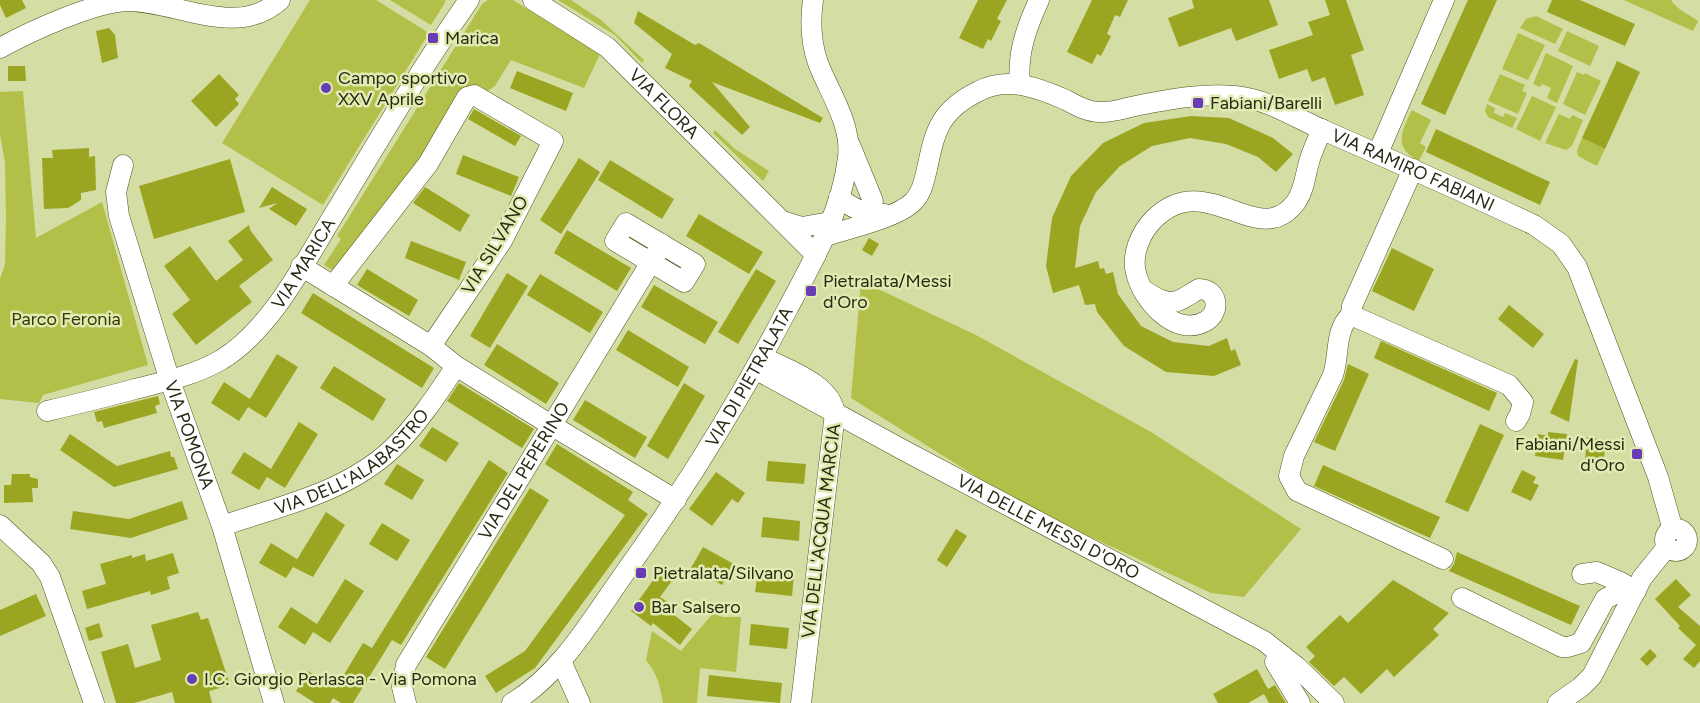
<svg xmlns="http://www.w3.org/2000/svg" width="1700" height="703" viewBox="0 0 1700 703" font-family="Figtree,sans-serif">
<rect width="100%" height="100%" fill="#d4dda3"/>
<path fill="#b2bf49" d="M310 0H376L429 33 323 205 222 143Z
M390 0H444L446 1 431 25Z
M488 0H513L600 54 584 88 511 60 495 86 482 95 421 164 337 273 324 265 341 239 337 236 482 4Z
M558 0H571L601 20 644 60 642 63 615 35Z
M1624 0H1671C1677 10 1689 14 1698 21L1693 31Z
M1536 16 1563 29 1555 44 1520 28 1526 19Z
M1567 31 1599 46 1590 66 1558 51Z
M1518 33 1545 45 1528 80 1502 69Z
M1546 53 1573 66 1557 103 1547 98 1551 88 1542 84 1540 87 1533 84Z
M1577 72 1584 75 1585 73 1601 81 1585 115 1563 104Z
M1500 74 1525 85 1522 91 1527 93 1518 114 1488 101Z
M23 91 36 238 102 202 148 365 43 395 39 403 0 399V279L5 264 6 219 5 162 0 135V92Z
M1532 96 1556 107 1540 141 1516 129Z
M1487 104 1495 108 1494 113 1503 117 1505 113 1517 118 1512 128 1488 117 1485 111Z
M1412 110 1431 120 1420 143 1426 147 1419 161C1393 148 1401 132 1412 110Z
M1559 114 1570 119 1572 115 1583 120 1572 146 1566 150 1545 143Z
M715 130 735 149 769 171 763 181 713 133Z
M1582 138 1605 149 1597 166 1578 156 1577 151Z
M861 281 976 335 1151 432 1301 529 1244 597 1211 593 1020 504 851 398Z
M714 612 722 617H741L736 672 700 668 697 703H663C660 686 657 673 646 660L652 631 681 651Z"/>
<path fill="#9aa621" d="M0 0H22L26 8 6 18 0 5Z
M978 0H1007L997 19 1001 21 991 41 988 39 983 49 959 38Z
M1092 0H1128L1120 17 1115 15 1107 34 1111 36 1101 56 1097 54 1092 64 1067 52Z
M1192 0H1269L1278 25 1236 41 1231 28 1179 47 1168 18 1194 8Z
M1325 0H1346L1364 50 1351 55 1364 95 1335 105 1325 77 1312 82 1307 69 1279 79 1269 50 1313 35 1308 22 1330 15Z
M1468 0H1497L1445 115 1421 104Z
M1552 0H1580L1635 24 1625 46 1547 12Z
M638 11 695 45 699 43 823 118 820 123 712 82 750 127 742 135 689 86 692 81 665 68 672 54 634 23Z
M109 28 115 35 118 58 102 63 96 31Z
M1617 61 1640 72 1605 149 1582 138Z
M8 66H25L26 81H8Z
M517 71 573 93 566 111 510 88Z
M219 74 239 95 235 99 239 104 216 127 191 101Z
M474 109 521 136 515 146 468 119Z
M1191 116 1229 118 1273 138 1293 154 1276 172 1258 157 1226 144 1190 138 1152 146 1120 166 1096 192 1080 226 1075 268 1098 261 1100 269 1104 268 1106 274 1113 272 1118 294 1141 326 1173 342 1209 346 1227 338 1231 351 1235 349 1241 365 1214 376 1166 372 1124 346 1097 312 1095 304 1085 305 1079 285 1053 293 1046 266 1052 218 1071 176 1103 143 1144 123Z
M1436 129 1550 182 1540 205 1426 152Z
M89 148V157L95 156 96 190 81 193V200L68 208 44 209 42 158H53L52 150Z
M463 155 519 177 511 196 456 174Z
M579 158 600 172 561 234 540 220Z
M230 159 245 212 154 239 139 186Z
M610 160 674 199 662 219 598 180Z
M272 187 307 209 296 226 269 209 277 203 259 208Z
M425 187 470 215 460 232 413 203Z
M699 214 763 252 749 274 686 236Z
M249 225 250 230 273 260 239 286 252 302 196 345 172 314 190 300 164 266 190 246 216 281 243 260 228 241Z
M567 230 631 268 617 291 554 253Z
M869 238 879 244 872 256 862 250Z
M411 241 466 262 459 280 405 258Z
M1392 248 1434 269 1414 311 1372 291Z
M367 269 418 300 409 316 357 285Z
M756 269 776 281 738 344 718 332Z
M507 273 528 286 490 348 470 336Z
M540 274 603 312 590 333 527 295Z
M654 285 718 322 705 344 641 307Z
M313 293 434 368 422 388 301 313Z
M1509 305 1544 334 1533 348 1498 319Z
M628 330 689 367 678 387 616 350Z
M1381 341 1497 393 1489 411 1374 358Z
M497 344 559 383 546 404 484 365Z
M277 354 298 367 266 418 248 407 239 421 211 403 224 382 250 399Z
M1575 359 1578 360 1569 422 1550 413Z
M1348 364 1369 374 1335 451 1314 442 1344 380Z
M334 366 386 399 373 421 320 388Z
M459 383 534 429 522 448 447 401Z
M684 383 705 396 668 459 647 446Z
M158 396 160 404 155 406 157 413 104 428 102 421 97 422 94 412Z
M585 400 647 437 635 458 573 420Z
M299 422 318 434 285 488 267 477 259 490 231 473 244 452 271 469Z
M1480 424 1504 435 1468 512 1445 502Z
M432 427 459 443 446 462 419 446Z
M1548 432 1567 434 1563 460 1535 456 1538 434 1548 436Z
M70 434 117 466 170 451 171 457H174L178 469 114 487 60 450Z
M1587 437 1605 440 1604 462 1585 461Z
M557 444 633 492 628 500 648 514 535 668 496 693 485 676 525 651 625 515 545 464Z
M489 460 508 473 401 645 392 640 353 703H341L333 698 330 703H315L296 691 308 671 336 688 363 643 372 648Z
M768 461 806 464 804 484 766 481Z
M397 464 424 480 412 500 384 484Z
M1323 465 1440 517 1430 538 1314 486Z
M1522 470 1536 477 1533 483 1539 485 1531 501 1511 492Z
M716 472 745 493 738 503 732 499 712 526 689 509Z
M12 474H30V477L38 479V488H32L33 502 4 503V485H11Z
M530 488 549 500 445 669 426 657Z
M182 501 188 519 131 538 70 529 73 511 129 519Z
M326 512 345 525 313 577 293 567 286 578 259 563 271 543 297 559 293 566Z
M763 517 800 521 799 541 761 537Z
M382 523 410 540 397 561 369 544Z
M956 529 967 536 947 567 937 560Z
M703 547 734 564 722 585 691 568Z
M1457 552 1580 606 1571 625 1449 571 1454 564Z
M173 553 179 573 167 577 170 589 151 595 150 591 87 609 82 591 106 584 100 564 132 555V558L145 554 146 561Z
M664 565 677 574 660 597 668 602 664 607 692 629 680 645 653 623 651 626 631 611Z
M758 572 794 575 792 596 755 592Z
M345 579 364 591 330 643 313 632 305 645 278 627 291 607 317 624Z
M1676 579 1691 595 1678 607 1700 626V661L1694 668 1683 659 1696 645 1678 628 1680 626 1655 599Z
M1393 580 1449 613 1433 629 1439 635 1394 677 1387 669 1361 694 1344 677 1334 686 1309 662 1315 656 1306 647 1340 615 1348 623Z
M36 594 46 616 0 636V610Z
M198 612 201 620 208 618 230 685 209 691 212 703H175L172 692 134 703H116L101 652 128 644 135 668 161 660 151 625Z
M99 623 103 637 89 641 85 628Z
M751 624 789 628 787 649 749 645Z
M1650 649 1657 656 1647 666 1640 659Z
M1257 669 1268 689 1275 685 1286 703H1269L1264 694 1248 703H1218L1213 694Z
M709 675 782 683 780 703 707 696Z"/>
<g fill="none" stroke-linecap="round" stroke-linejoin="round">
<g stroke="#4e541f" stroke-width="21">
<g id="minor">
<path id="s1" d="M533 0 607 47 816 255"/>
<path d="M0 48C31 31 90 4 125 1 176 0 236 40 280 0"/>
<path d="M1020 84C1017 53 1026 29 1039 0"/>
<path d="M850 145 873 201"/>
<path d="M1378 153 1444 0"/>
<path id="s2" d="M123 165 116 192 119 216 170 381 222 526 274 703"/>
<path d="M1413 169 1352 306 1351 315C1334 331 1340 354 1333 375L1294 456 1289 476 1297 491 1443 559"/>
<path d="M839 197C852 209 867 215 885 214"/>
<path d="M782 221 802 227 830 222"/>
<path d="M626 223 695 264 684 282 615 241Z"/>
<path id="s3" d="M825 236C847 229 897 218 913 202 922 193 924 181 927 169 935 130 940 110 979 91 1008 76 1039 88 1066 100 1077 106 1088 112 1100 112 1113 113 1128 107 1140 105 1171 99 1203 93 1235 96 1267 99 1294 117 1323 130 1394 161 1464 192 1534 225L1561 244 1577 267 1658 477 1673 530"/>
<path d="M301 266 431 346 456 366 551 425 676 500"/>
<path d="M333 286 428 164 467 97 474 95 553 141 502 241 431 346"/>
<path d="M1142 289C1154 297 1168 307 1182 299 1188 296 1193 292 1199 289 1218 289 1221 312 1206 321 1175 339 1142 299 1136 273 1131 254 1141 232 1154 219 1207 166 1258 253 1296 202 1305 189 1305 174 1310 159 1313 149 1318 139 1322 129"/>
<path d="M1351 315 1509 385 1523 402 1520 414 1516 421"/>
<path d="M763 357C787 370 830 383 835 413L801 703"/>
<path id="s4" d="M755 369 905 451 1264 641 1297 667 1334 703"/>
<path id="s5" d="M47 411C77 404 106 397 135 389 164 382 195 375 221 360 272 329 305 261 336 211 379 140 421 68 469 0"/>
<path d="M0 525 41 563 50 577 94 703"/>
<path id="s6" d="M222 526C280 506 345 493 392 449 417 425 437 395 456 366"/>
<circle cx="1676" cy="540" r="11"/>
<path d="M1582 574 1597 572 1620 582"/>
<path d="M1462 598 1562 647H1568L1581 643 1605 599 1613 595 1620 582 1636 591"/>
<path d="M1283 656 1275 662 1300 703"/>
<path d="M561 661 580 703"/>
<path id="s7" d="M406 703 402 687 406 665 662 244"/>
<path id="s8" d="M512 703C560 675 592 619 624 574 685 489 740 400 788 308 813 261 842 211 848 157 852 124 829 92 818 63 811 43 810 21 813 0"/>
<path d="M1558 703 1581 687 1592 676 1642 578 1667 547"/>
</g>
</g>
<use href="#minor" stroke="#fff" stroke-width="20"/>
</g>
<g fill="#673cb4" stroke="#e1eab0" stroke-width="2">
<rect x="427" y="32" width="12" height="12" rx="3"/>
<circle cx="326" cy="88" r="6"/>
<rect x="1192" y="97" width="12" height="12" rx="3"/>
<rect x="805" y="285" width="12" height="12" rx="3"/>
<rect x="1631" y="448" width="12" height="12" rx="3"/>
<rect x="635" y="567" width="12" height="12" rx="3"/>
<circle cx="639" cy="607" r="6"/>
<circle cx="192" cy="679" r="6"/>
</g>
<g text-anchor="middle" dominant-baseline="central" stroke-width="5" stroke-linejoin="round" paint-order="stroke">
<g font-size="18" fill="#262913" stroke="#e1eab0" text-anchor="start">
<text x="445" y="38">Marica</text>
<text x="338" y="78">Campo sportivo<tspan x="338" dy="21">XXV Aprile</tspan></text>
<text x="1210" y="103">Fabiani/Barelli</text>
<text x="823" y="281">Pietralata/Messi<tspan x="823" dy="21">d'Oro</tspan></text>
<text x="1625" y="444" text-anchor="end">Fabiani/Messi<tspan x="1625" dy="21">d'Oro</tspan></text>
<text x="653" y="573">Pietralata/Silvano</text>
<text x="651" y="607">Bar Salsero</text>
<text x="204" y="679">I.C. Giorgio Perlasca - Via Pomona</text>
</g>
<g font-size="18" fill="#262913" stroke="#e1eab0">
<text stroke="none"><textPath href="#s1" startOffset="168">VIA FLORA</textPath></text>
<text stroke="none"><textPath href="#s3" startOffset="687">VIA RAMIRO FABIANI</textPath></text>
<text transform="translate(495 245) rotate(-59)">VIA SILVANO</text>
<text stroke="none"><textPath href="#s5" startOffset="310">VIA MARICA</textPath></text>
<text stroke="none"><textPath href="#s8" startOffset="406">VIA DI PIETRALATA</textPath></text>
<text stroke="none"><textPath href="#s2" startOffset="282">VIA POMONA</textPath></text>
<text stroke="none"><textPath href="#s6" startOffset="147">VIA DELL'ALABASTRO</textPath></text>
<text stroke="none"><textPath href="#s7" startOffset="266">VIA DEL PEPERINO</textPath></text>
<text stroke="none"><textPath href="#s4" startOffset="333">VIA DELLE MESSI D'ORO</textPath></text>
<text transform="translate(821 531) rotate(-83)">VIA DELL'ACQUA MARCIA</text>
</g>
<g font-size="18" fill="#333803" stroke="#e1eab0">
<text x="66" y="319">Parco Feronia</text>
</g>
</g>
</svg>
